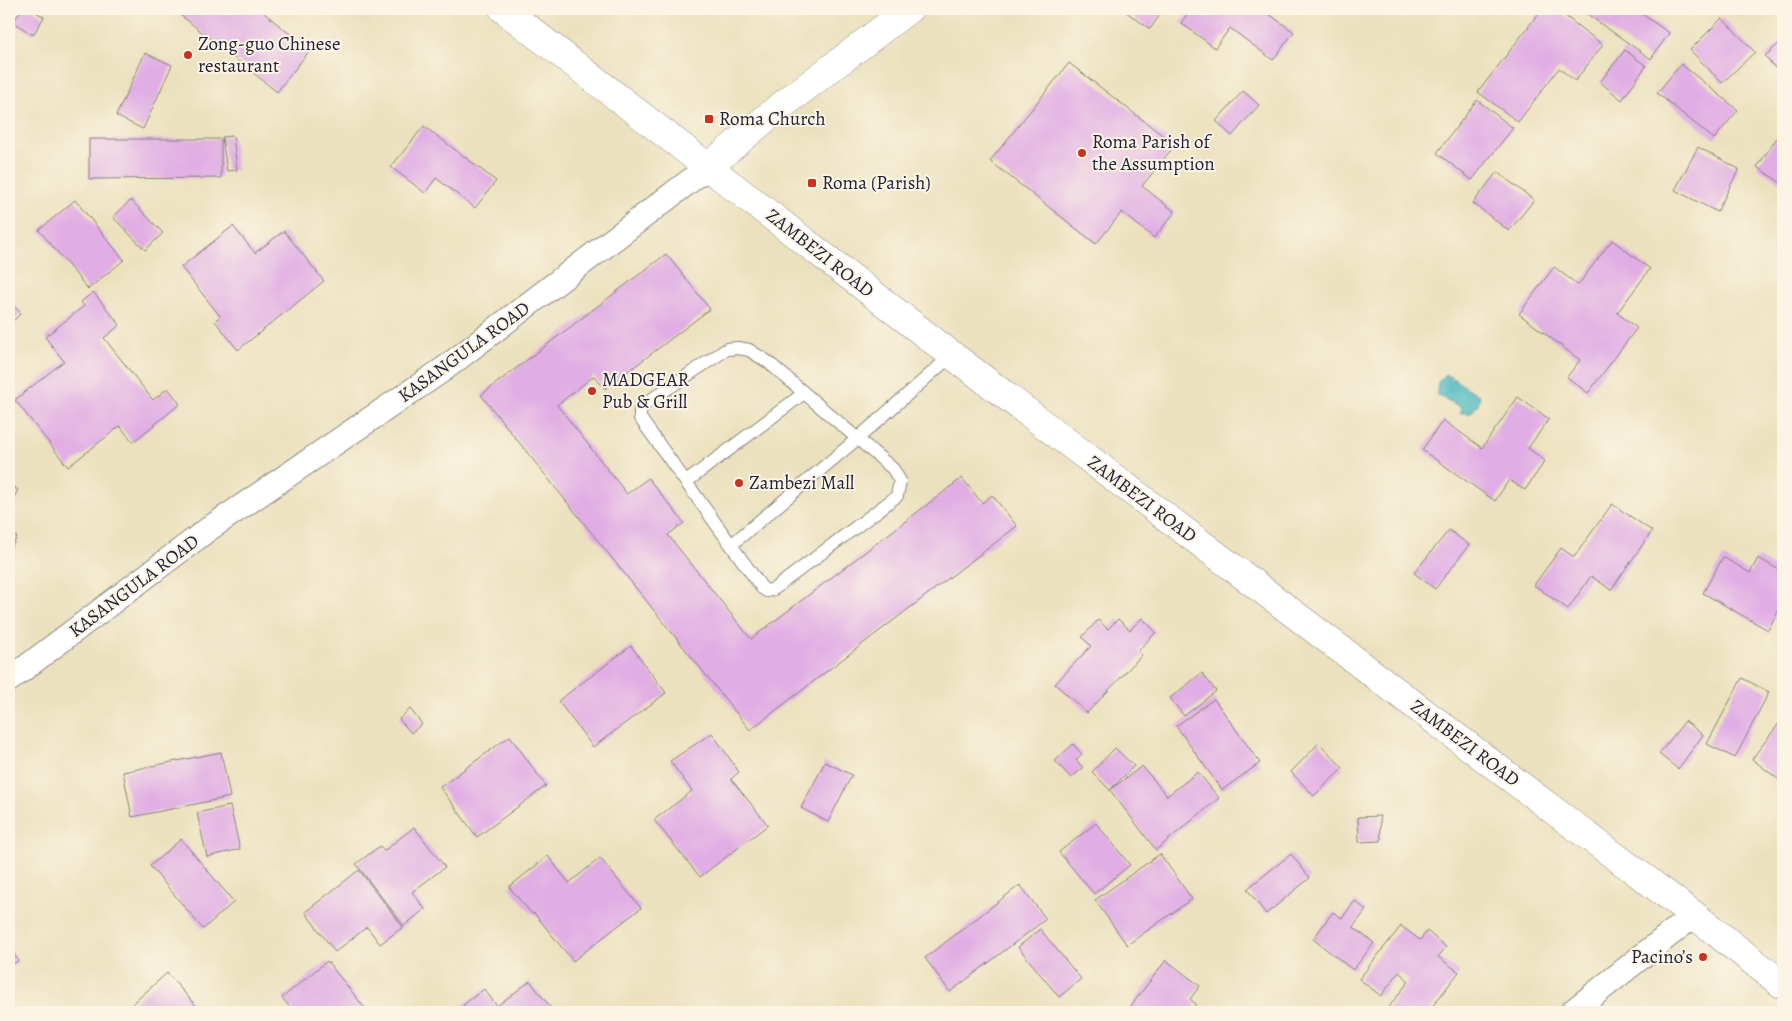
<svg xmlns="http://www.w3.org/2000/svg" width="1792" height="1021" viewBox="0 0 1792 1021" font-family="Alegreya,serif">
<rect width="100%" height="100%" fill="#fcf5e5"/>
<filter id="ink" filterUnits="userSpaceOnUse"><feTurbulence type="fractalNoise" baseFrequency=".02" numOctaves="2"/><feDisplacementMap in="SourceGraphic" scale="10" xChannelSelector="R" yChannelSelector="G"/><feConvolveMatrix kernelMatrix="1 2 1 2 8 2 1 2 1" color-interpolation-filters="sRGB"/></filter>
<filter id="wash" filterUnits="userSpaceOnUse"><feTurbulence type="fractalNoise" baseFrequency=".0096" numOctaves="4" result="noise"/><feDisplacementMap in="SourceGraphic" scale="20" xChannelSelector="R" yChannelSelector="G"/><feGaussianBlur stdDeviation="1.12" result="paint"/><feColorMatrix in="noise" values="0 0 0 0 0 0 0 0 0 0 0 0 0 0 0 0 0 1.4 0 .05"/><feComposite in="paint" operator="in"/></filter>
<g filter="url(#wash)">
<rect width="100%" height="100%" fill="#ebe1be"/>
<path fill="#49b8c0" stroke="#366d7e" d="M1446 374 1480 396 1478 404 1471 413H1460L1461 407 1437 395 1438 382Z"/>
<g id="blocks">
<path fill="#e0ade4" d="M22 9H31L44 17 33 35 13 22Z
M181 9H259L310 50 277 92 178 13Z
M1122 9H1164L1150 29Z
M1191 9H1262L1294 32 1273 60 1230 28 1215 48 1181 23Z
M1542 9H1556L1603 45 1575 81 1559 68 1518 122 1478 92Z
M1580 9H1635L1669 33 1651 59Z
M1730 9H1744L1737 16Z
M1722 18 1755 52 1722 83 1690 50Z
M1783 40V77L1765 56Z
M1625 50 1646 66 1622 100 1600 82Z
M145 53 172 65 143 129 116 116Z
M1069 63 1175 145 1142 186 1175 212 1154 238 1122 212 1096 244 990 161Z
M1681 64 1738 110 1714 139 1657 93Z
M1243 91 1259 105 1232 136 1216 121Z
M1477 100 1513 128 1472 180 1437 153Z
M424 126 496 181 475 208 436 178 425 193 391 167Z
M1783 129V184L1757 167Z
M233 136 237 170 227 171 222 137Z
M89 139H221V178L89 179Z
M1698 147 1739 169 1717 212 1675 190Z
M1497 172 1534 200 1509 231 1473 203Z
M75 200 124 260 88 289 39 230Z
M131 200 163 233 145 250 113 217Z
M233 226 255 253 284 231 324 281 238 350 215 321 220 316 181 267Z
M1612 240 1650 269 1617 313 1637 328 1588 393 1567 377 1580 360 1519 314 1554 267 1578 285Z
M666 254 710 309 605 389 594 376 557 405 627 494 648 478 684 523 668 535 751 639 962 478 982 503 992 495 1017 526 750 730 481 395Z
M93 292 120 325 104 338 153 400 168 388 180 404 133 442 120 426 68 467 15 400 64 361 45 337 84 306 81 302Z
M9 301 21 313 9 325Z
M1518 397 1549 419 1528 448 1545 461 1525 490 1509 480 1495 501 1422 450 1443 420 1482 448Z
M9 485 18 490 9 507Z
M1612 504 1652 531 1611 590 1591 576 1568 609 1534 585 1561 548 1574 557Z
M1449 530 1469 545 1435 589 1414 573Z
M9 532 17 537 9 552Z
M1723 557 1750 573 1758 558 1783 572V602L1768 630 1703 593Z
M1142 618 1156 632 1138 651 1142 655 1087 713 1055 684 1091 646 1082 637 1098 620 1108 629 1118 619 1130 630Z
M631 646 666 693 593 747 558 701Z
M1202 673 1216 691 1184 716 1170 698Z
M1742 678 1769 692 1735 758 1707 744Z
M1214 699 1260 763 1222 790 1176 726Z
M410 709 422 724 411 733 399 719Z
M1783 718V783L1752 759Z
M1685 721 1703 735 1678 769 1659 754Z
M712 733 739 772 731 779 768 825 700 877 654 820 692 791 670 761Z
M510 736 546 786 477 837 440 787Z
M1319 743 1343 768 1314 796 1291 772Z
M1073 744 1082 754 1076 760 1083 768 1071 778 1055 761Z
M1115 748 1134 766 1110 790 1092 772Z
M221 752 230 797 132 817 123 772Z
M825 762 852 775 828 822 801 808Z
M1142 766 1167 796 1198 772 1219 798 1156 850 1110 790Z
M230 806 240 849 207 857 197 813Z
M1380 816 1381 841 1359 842 1358 817Z
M1096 823 1130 865 1094 894 1059 852Z
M414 827 445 867 412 892 425 909 404 926 356 864 380 846 384 851Z
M181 839 234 902 203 929 150 866Z
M1160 854 1192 899 1127 945 1095 900Z
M1291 854 1310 878 1266 914 1247 889Z
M548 856 569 883 600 858 641 908 573 961 534 913 532 914 509 887Z
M359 870 403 927 380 944 367 927 335 952 305 912Z
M1020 885 1046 919 950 992 925 958Z
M1355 901 1366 910 1353 927 1374 943 1353 970 1313 939 1333 912 1342 918Z
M1401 926 1420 940 1427 931 1446 947 1438 957 1459 972 1428 1012H1385L1409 981 1399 972 1381 996 1359 979Z
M1040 929 1081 979 1059 997 1018 947Z
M9 945 18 961 9 967Z
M1166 960 1200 986 1190 999 1196 1004 1189 1012H1137L1130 1007Z
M327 961 368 1012H294L282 998Z
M167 973 197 1007 192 1012H131L128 1008Z
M530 981 554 1012H468L463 1005 484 989 497 1006Z
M461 1007 465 1012H454Z"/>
</g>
</g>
<g filter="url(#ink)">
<use href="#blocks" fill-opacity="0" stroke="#86827c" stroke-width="1"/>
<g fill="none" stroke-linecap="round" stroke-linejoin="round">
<g stroke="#86827c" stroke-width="14">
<path id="service" d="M738 348 749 350 768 362 893 469 900 481 897 496 774 589 767 591 762 588 640 418V410L646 403 727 349Z
M686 482 804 393
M731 545 857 439 952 355"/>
</g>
<g stroke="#86827c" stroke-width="26">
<path id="minor" d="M9 680 210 528 444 369 708 167
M1572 1012 1694 915"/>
</g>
<g stroke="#86827c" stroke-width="29">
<path id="secondary" d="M503 9 952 355 1557 813 1694 915 1783 985
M708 167 777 109 909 9"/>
</g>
<use href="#service" stroke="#fff" stroke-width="12"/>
<use href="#minor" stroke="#fff" stroke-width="24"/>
<use href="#secondary" stroke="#fff" stroke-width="28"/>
</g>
</g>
<g fill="#c8321e" stroke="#fcf5e5" stroke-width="2">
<circle cx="188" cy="55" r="5"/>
<rect x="704" y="114" width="10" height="10" rx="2.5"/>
<circle cx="1082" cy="153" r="5"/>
<rect x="807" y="178" width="10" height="10" rx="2.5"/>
<circle cx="592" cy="391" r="5"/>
<circle cx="739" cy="483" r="5"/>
<circle cx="1703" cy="957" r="5"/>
</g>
<g text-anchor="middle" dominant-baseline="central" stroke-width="4" stroke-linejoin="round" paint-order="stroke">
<g font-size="19" fill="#22223b" stroke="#fcf5e5" text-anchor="start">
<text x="198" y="44">Zong-guo Chinese<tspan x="198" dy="22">restaurant</tspan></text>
<text x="719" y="119">Roma Church</text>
<text x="1092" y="142">Roma Parish of<tspan x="1092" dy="22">the Assumption</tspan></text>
<text x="822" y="183">Roma (Parish)</text>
<text x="602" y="380">MADGEAR<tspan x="602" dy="22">Pub &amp; Grill</tspan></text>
<text x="749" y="483">Zambezi Mall</text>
<text x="1693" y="957" text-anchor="end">Pacino’s</text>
</g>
<g font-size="19" fill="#22223b" stroke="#fcf5e5">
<text transform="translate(820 253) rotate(38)">ZAMBEZI ROAD</text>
<text transform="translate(464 352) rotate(-36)">KASANGULA ROAD</text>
<text transform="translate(1142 499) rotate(37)">ZAMBEZI ROAD</text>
<text transform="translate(134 586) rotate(-37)">KASANGULA ROAD</text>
<text transform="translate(1465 743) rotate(37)">ZAMBEZI ROAD</text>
</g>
</g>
<rect width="1792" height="1021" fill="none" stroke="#fcf5e5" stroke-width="30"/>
</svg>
